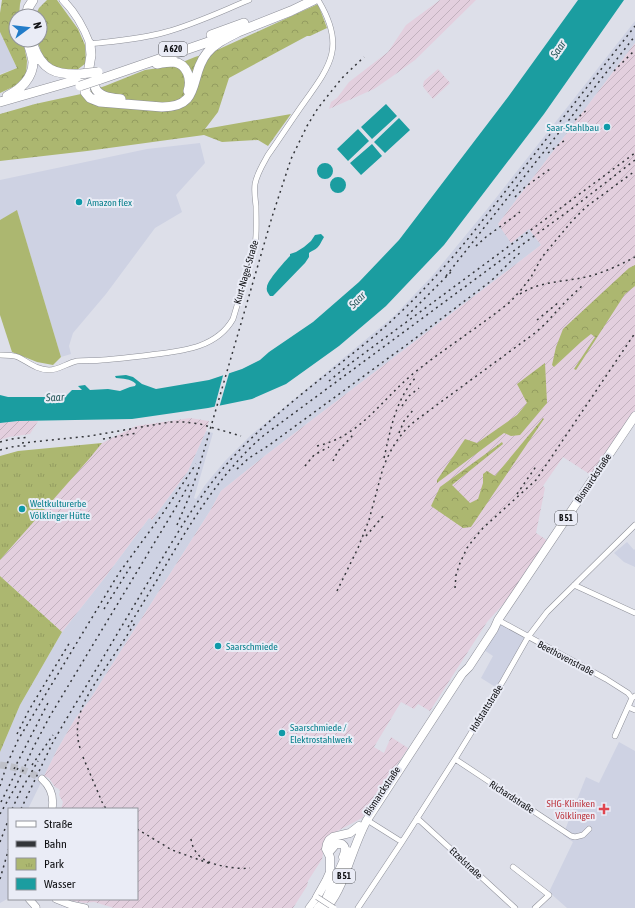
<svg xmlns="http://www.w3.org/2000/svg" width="635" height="908" viewBox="0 0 635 908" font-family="'Asap Condensed',sans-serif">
<defs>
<pattern id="industrial-furrows" width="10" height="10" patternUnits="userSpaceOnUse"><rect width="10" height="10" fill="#e3cfde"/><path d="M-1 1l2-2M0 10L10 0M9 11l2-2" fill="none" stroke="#c2b1be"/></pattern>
<pattern id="forest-crowns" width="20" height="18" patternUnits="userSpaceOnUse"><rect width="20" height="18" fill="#acb770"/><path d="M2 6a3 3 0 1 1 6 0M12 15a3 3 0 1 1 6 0" fill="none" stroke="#939c60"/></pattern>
<pattern id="park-tufts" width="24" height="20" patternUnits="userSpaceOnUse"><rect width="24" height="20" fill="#acb770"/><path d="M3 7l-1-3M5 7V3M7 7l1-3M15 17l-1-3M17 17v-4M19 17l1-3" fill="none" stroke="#939c60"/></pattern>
</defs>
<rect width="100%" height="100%" fill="#dddfe9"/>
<path fill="#ced2e3" d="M635 21V43L498 224 529 229 541 245 266 455 221 491 210 511 89 701 75 719 57 750 28 809H9V898L0 903V752L20 705 62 632 106 576 149 518 152 520 188 471 206 431 213 433 194 498 196 499 205 485 225 461 251 435 394 316 433 275 488 208Z
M0 32 17 68 0 74Z
M200 143 205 163 176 195 182 212 155 228 106 294 73 333 69 346 71 354 61 357 17 211 0 220V180L147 149Z
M627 542 634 550 635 549V567L624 562 614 553Z
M501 624 526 639 497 688 481 678 493 656 484 650Z
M619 742 635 751V908H567L549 892 573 842 563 835 586 777 599 783Z"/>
<path fill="url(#industrial-furrows)" d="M440 0H476L415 60 390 78 374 89 329 109 331 102 337 98 349 82 388 52 406 25Z
M635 43V410L591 475 563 457 543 486 545 488 536 533 548 541 508 599 487 622 430 711 418 704 414 709 401 702 374 747 384 753 391 737 408 748 362 818 328 836 323 849V854L322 859 308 881 307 886 293 908H114L94 902 85 903 73 901 70 899H137V809H61L63 802 59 795 60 791 59 789 55 787 49 778 44 776 57 750 75 719 89 701 210 511 221 491 266 455 541 245 529 229 511 243 498 224Z
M438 69 450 83 433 99 424 88 423 85 424 81Z
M190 418 209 421 206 431 188 471 152 520 149 518 106 576 62 632 0 576V560L102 443 136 426Z
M18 421H38L30 434 9 437 0 440V423Z"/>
<path fill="#acb770" d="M17 210 61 357 53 365 37 362 12 352 0 315V220Z"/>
<path fill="url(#forest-crowns)" d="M2 0H21L20 4 19 16H16V40H23L27 61 26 75 15 86 0 93V75L17 68 0 32V13Z
M47 0H57L78 29 85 45 86 63 77 70H65L55 67 44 60 37 40H40V16H35L39 8Z
M318 4 327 28 310 36H307L229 78 218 112 205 129 291 114 268 146 258 140 222 142 204 135 87 151 0 161V114L35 104 81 94 105 86 145 70 173 66 195 57 217 50Z
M635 265V286L625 294 576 370 574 369 595 337 591 334 581 342 554 367 552 365 556 347 563 329 629 268Z
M545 363 547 403 520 435 511 436 504 433 437 483V480L465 439 477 443 517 415 527 403 517 384Z
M543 418 544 419 471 527 463 528 431 506 440 487 502 442 503 444 452 485 470 503 478 499 483 483V474L487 471 495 476Z"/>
<path fill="url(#park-tufts)" d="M102 443 89 459 0 560V456L18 451Z
M0 576 62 632 20 705 0 752Z"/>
<path fill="#1b9da0" d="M578 0H624L544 114 444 245 386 306 339 346 286 384 252 399 208 408 132 419 18 421 0 423V395L8 397H65L72 390H82L78 386 85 385 90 390 108 389 120 391 130 387 135 386 136 384C130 378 123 379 116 378L115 376 126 375 133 377 142 384 156 389 209 380 242 369 260 360 269 352 313 322 359 282 399 240 508 97Z
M386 104 397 116 372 139 361 127Z
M399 118 410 130 385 153 374 142Z
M358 129 369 141 348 161 337 149Z
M372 144 382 156 361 175 350 163Z
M317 171a8 8 0 1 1 16 0a8 8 0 1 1-16 0Z
M330 185a8 8 0 1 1 16 0a8 8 0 1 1-16 0Z
M321 234 324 237C321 242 319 248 314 250 312 251 310 252 309 253V257L305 263 273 296H270C268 293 266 291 267 287 267 281 285 261 290 256V254L296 252 304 247 311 241 315 235Z"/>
<path fill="#dddfe9" d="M230 370 219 408 214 409 224 372Z"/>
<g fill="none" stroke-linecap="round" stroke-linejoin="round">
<path stroke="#bec0c9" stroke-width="7" stroke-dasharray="7 3.5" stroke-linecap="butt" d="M0 765C17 767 28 771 42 779"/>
<g stroke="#8d8f98" stroke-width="6">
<path id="street" d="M90 44C116 41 142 39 166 32 195 24 222 11 249 0
M0 355C6 355 13 355 18 357 28 362 37 370 49 370 59 370 67 363 77 361 85 360 94 361 102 360 118 359 134 357 150 355 180 351 216 349 233 319L255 246C257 233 256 220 256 206 255 198 254 191 255 184 257 173 263 164 268 155 280 138 291 121 303 104 331 65 346 46 318 0
M574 585 635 613
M498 620 606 679 628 693 632 698
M628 707 635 710
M615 736 632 698 635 696
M455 759 571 836 575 837 583 835 589 829
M417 818 515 908
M367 820 402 842
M513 867 549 895 535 908
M358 908 402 842 455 759 503 681 528 637 547 612 635 525"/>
</g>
<g stroke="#8d8f98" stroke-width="8">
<path id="secondary" d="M63 0C76 13 84 28 90 44
M42 779C51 787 54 798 52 809
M29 899 36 907
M56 899 71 905 85 908
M309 908 317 897"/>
</g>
<g stroke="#8d8f98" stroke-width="9">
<path id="primary" d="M330 851 336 844H342C347 848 345 852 343 857
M317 897 326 881 330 872V857L326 849 327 844 329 840 333 837 350 833 359 826
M318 908 326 899 348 851
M326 908C333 901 337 893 341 884 350 863 356 840 367 820L462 674 469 667 494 629 498 620 635 416"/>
</g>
<g stroke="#8d8f98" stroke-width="10">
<path id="highway" d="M26 16 28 8 33 0
M238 32 291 11 314 0
M211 35 244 23
M90 44 91 55 85 92 90 98 100 102 162 107C203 107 188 76 207 53 216 42 231 36 244 29
M33 45C42 70 55 75 80 74
M157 64C162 63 168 62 174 62 187 64 192 79 188 91
M94 74C94 78 94 83 95 87 98 97 112 98 121 99
M98 80 220 38
M7 96C20 90 33 78 33 62 32 54 29 47 27 40
M0 102 80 79"/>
</g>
<use href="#street" stroke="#fff" stroke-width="5"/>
<use href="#secondary" stroke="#fff" stroke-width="7"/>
<use href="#primary" stroke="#fff" stroke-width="8"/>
<use href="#highway" stroke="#fff" stroke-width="9"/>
<path stroke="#333539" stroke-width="1.5" stroke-dasharray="2 4" stroke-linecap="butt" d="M614 71 635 50
M575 120 588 109
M548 153 565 140
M515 197 525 187 550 169
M476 246 486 237 520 212
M446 276 635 36
M520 294C540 281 564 282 586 277 603 273 620 265 635 257
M407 316 451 272
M537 320 559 302
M329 381 351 363 635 153
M402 406 409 396 419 388
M399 433 404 421 414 409
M103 439 137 433
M0 442 12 439 29 437
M22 443 90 436 170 422H184L200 424 241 436
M317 446C361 436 381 400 414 373 445 348 479 327 510 302L521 290 531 277 542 257 572 221 586 207 635 171
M0 450 16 446H28
M384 458C391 428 395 401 416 377
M333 461 338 451 354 434
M305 466 314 455 329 447
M237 469 249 458 268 446 409 343 491 281 513 259 522 251
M517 494 537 465
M177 525 189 497 198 471 272 217 291 159 307 126 318 108 342 78 364 57
M366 536 384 515
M455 588 456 575 460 563 467 548 473 540 483 528 536 480 635 333
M337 591 358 548 369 520 383 468C390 450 400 433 415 421L535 333 545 324 566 301 584 284
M104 609 131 566
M128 627C138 612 147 596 157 580 187 529 217 476 263 436L508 255 574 207 635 160
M17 734 29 710 70 642
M80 748C70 715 91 690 108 664 117 651 126 637 135 623
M83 757 102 802 106 809
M32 765 53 735
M14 769 49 701
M0 786 7 764 18 740 119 573 163 513 196 464
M1 802 19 766
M12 809 21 790 38 761
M21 809 53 742 67 718C96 670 124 622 153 574 178 532 202 490 235 455 277 410 326 376 373 337 411 305 444 269 475 230L635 26
M0 814 16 786 33 748 50 716 179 502 189 484
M137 829 172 850 211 864
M191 839C194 859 210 864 228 867 235 868 243 869 250 868
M0 842 9 818
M0 879 9 848"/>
<g stroke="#8d8f98" stroke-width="6" stroke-linecap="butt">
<path id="street-bridge" d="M317 897 334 908"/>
</g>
<g stroke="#8d8f98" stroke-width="10" stroke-linecap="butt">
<path id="highway-bridge" d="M80 74 98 72
M80 86 98 80"/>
</g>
<use href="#street-bridge" stroke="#fff" stroke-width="5"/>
<use href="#highway-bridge" stroke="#fff" stroke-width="9"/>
</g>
<g fill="#0f9aa8" stroke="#eaecf6" stroke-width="1.5">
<circle cx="607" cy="127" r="4"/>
<circle cx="79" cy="202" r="4"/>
<circle cx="22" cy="509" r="4"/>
<circle cx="218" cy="646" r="4"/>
<circle cx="282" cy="733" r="4"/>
</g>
<path fill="#e0444e" stroke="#eaecf6" stroke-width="1.5" d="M602 803h4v4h4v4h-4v4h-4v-4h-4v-4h4z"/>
<g text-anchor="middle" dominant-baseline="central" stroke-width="4" stroke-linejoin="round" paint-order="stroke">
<g fill="#eaecf6" stroke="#515257" stroke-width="1">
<rect x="159" y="42" width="28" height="14" rx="3"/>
<rect x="555" y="511" width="22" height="14" rx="3"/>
<rect x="333" y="869" width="22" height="14" rx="3"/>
</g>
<g font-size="9" font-weight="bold" fill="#0f1013">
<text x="173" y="49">A 620</text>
<text x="566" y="518">B 51</text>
<text x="344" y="876">B 51</text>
</g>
<g font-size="10" fill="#0d838f" stroke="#eaecf6" text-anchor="start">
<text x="599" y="127" text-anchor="end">Saar-Stahlbau</text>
<text x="87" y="202">Amazon flex</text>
<text x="30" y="503">Weltkulturerbe<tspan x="30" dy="12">Völklinger Hütte</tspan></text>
<text x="226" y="646">Saarschmiede</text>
<text x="290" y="727">Saarschmiede /<tspan x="290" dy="12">Elektrostahlwerk</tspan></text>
</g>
<g font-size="10" fill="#0f1013" stroke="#eaecf6">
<text transform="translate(246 272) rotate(-74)">Kurt-Nagel-Straße</text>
<text transform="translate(593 478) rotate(-56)">Bismarckstraße</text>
<text transform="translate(566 658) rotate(28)">Beethovenstraße</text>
<text transform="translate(486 708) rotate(-58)">Hofstattstraße</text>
<text transform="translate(382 791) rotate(-56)">Bismarckstraße</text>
<text transform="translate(512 797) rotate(33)">Richardstraße</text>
<text transform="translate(466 863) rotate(43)">Etzelstraße</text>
</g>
<g font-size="10" fill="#be3a42" stroke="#eaecf6" text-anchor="end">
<text x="595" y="803">SHG-Kliniken<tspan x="595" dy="12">Völklingen</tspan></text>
</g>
<g font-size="11" font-style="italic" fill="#2a5b5c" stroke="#eaecf6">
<text transform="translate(558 49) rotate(-56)">Saar</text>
<text transform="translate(357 300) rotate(-45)">Saar</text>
<text transform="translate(55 397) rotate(-2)">Saar</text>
</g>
</g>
<rect x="8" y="808" width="130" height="92" fill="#eaecf6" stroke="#92949b"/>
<rect x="16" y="821" width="20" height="6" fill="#ffffff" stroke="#92949b"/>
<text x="44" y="828" font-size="12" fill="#0f1013">Straße</text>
<rect x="16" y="841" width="20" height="6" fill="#333539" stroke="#92949b"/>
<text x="44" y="848" font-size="12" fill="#0f1013">Bahn</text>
<rect x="16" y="858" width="20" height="12" fill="url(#park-tufts)" stroke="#92949b"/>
<text x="44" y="868" font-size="12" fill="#0f1013">Park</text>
<rect x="16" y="878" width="20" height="12" fill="#1b9da0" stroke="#92949b"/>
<text x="44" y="888" font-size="12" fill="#0f1013">Wasser</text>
<g transform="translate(28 28) rotate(75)"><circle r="19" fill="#eaecf6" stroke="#92949b"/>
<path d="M0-3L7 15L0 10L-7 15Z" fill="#227cc9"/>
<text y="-6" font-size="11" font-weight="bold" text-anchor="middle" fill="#0f1013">N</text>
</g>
</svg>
